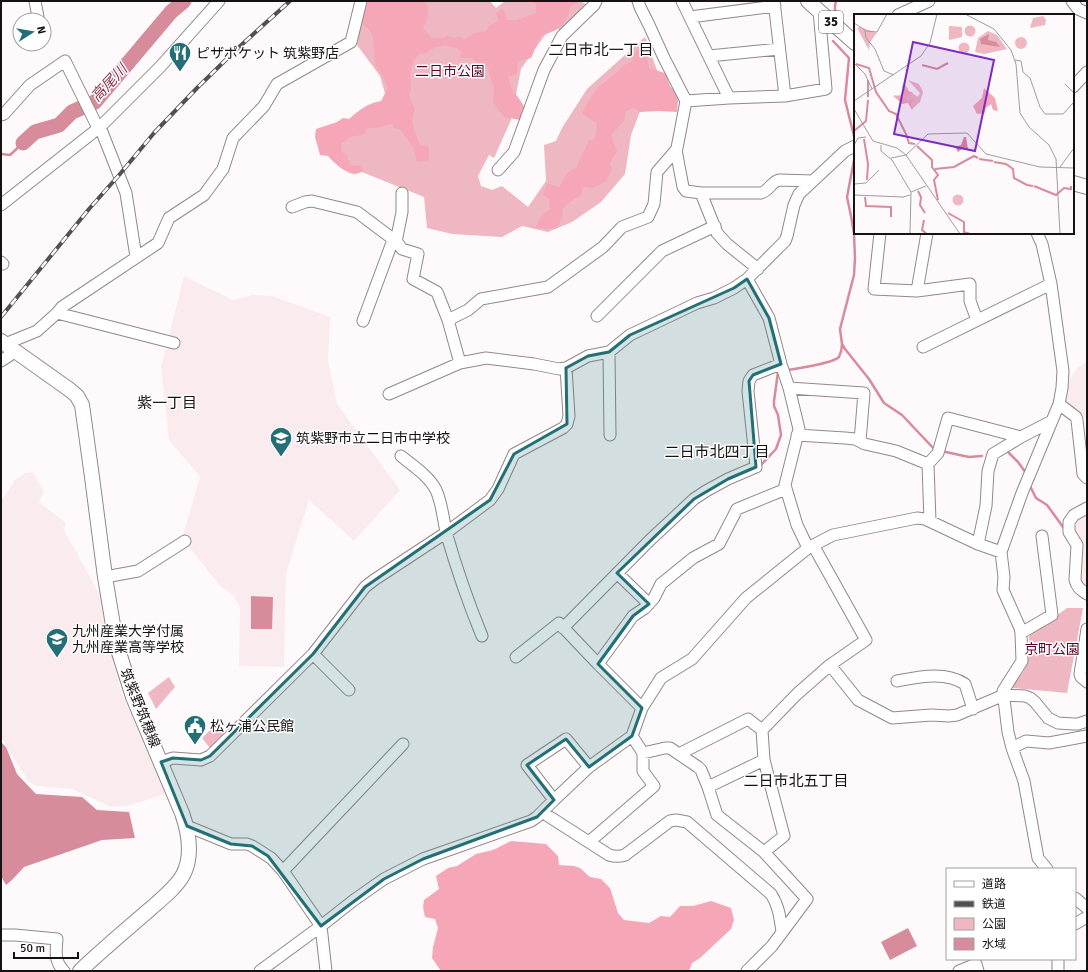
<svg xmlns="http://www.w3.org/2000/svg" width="1088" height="972" viewBox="0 0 1088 972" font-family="Signika,'Noto Sans JP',sans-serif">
<rect width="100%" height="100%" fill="#fefafb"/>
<path fill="#faecee" d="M184 276 233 300 252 295 272 296 330 317 328 361 337 404 400 490 354 541 309 500 286 574 284 667 239 666 240 608 233 595 221 587 182 538 200 477 169 440 161 367Z
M1087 362V418H1083L1066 403 1067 383 1078 367Z
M33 472 44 492 39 502 66 523 64 530 102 599 105 624 121 693 144 735 168 793 128 806 111 807 72 789 37 786 29 782 1 738V501L16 479 25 473Z
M1087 512V589L1080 584 1073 530 1080 516Z"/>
<path fill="#efb7c1" d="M365 1H490L496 8 505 1H580L589 6 563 32 558 29 545 35 521 69 511 120 494 158 489 155 478 176 481 186 492 190 502 186 528 207 546 181 544 145 556 141 562 128 587 89 645 37 658 73 644 101 631 135 625 174 601 202 572 222 548 232 522 226 502 237 452 234 427 228 424 197 342 164 324 149 388 104 380 76 357 45 362 13Z
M1067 608H1083L1067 693 1013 688V683C1020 678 1027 668 1028 659 1030 652 1029 643 1029 636Z
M169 677 175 687 156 709 148 693Z
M215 725 224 733 225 737 215 747 210 748 202 738Z"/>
<path fill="#f5a7b7" d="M369 1H425C431 11 428 18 423 28L432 38H444L447 36 455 38 459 36 464 39 475 33 486 31 489 26 498 21 496 13 501 9 504 10 507 20H517L536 13V5L532 1H579L578 3 570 6C569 17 564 26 553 31 549 32 545 32 542 35 536 41 535 51 531 58L523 60 518 63 517 74 508 77 512 90 518 97 527 111 520 120 504 117 493 102 494 88 487 66 480 65 472 58H460L461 52 456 48 445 45 434 48 426 53 420 54 414 59 410 73 411 87 409 96 415 109 412 121 415 133 420 145 429 147V160L417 162 414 149 400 129 393 128 392 124 376 128H368L363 135 349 137 346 141 342 143 341 151 347 156 350 165 361 166 364 171C361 172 357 174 354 174 345 173 333 162 328 156L320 155 315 137 316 129 337 122 343 118 349 119C359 110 368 103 381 101L388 88 382 75 375 65 373 37 369 30 361 22Z
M643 46 647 58 649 68 665 73 670 86 677 94 678 101 677 112 659 111 640 112 634 108 626 111 624 121 611 135 617 151 610 163 612 170 605 182 593 188 583 187 581 195 570 202 563 208 562 219 557 227 548 229 535 228 542 215 550 209 549 199 543 195 547 183 559 187 568 172 576 168 589 140 595 139 597 123 588 118 582 113 591 97 600 86 616 73 624 65 631 62 637 50Z
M511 841 546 844 558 856 559 865 574 866 580 868 590 877 601 879 610 888 618 913 624 920 649 923 661 916 670 917 680 906H693L711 901 731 908 734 920 731 929 700 958 692 963 689 971H441L432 958 433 947 438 928 435 919 425 917 423 907 424 900 439 889 436 876 448 868 457 866 476 854 493 850Z"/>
<path fill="#d78c9c" d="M251 596 273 597 272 629H251Z
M1 742 6 747 17 774 36 794 82 797 97 810 129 812 135 838 102 840 24 867 13 879 6 885 1 876Z
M908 928 917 946 890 960 881 942Z"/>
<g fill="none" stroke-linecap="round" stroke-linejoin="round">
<path stroke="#d78c9c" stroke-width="2.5" d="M835 13V6L836 1
M833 41 849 58 845 100 855 140
M1 154 10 155 23 143
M855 155 847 197 851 216 854 234 855 258 854 275 840 329 842 344 845 349 869 379 884 403 902 415 936 451
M788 370C799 368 832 364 839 357 841 353 842 348 842 344
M941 451 969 457 982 456
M1008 452 1018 462 1026 473
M761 465 776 449 781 435 778 415 774 406V401L778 372
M1030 486 1036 498 1047 505 1063 527"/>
<path stroke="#d78c9c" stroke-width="15" d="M23 143 35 132 59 125 72 112 95 102 171 12 184 1"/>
<g stroke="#918889" stroke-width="13">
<path id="minor" d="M35 1 38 17
M638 1 640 7 649 25 664 58 686 101 677 148 676 150 683 187 686 191 701 193 717 233 727 244 758 269
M682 1 729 98
M774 1 785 96
M1072 1 1078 9 1087 13
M898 15 929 1
M690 17 775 6
M709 56 779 49
M1073 87 1087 72
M686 101 729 98 785 96 826 89 819 11
M1 115 4 114 30 85 65 61 98 128
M100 127 126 193 136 257
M498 170 514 152 544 70 562 36 594 5 596 1
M701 193H761C769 191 771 182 779 180L813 181
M1 205 100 127 160 67 219 1
M292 207 305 202 312 201 357 212 397 242 402 249 418 254 413 279 437 292 448 320 460 363
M880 233 874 289 917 291 970 284V301L977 320
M1037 233 1042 244 1051 284 1063 371 1062 388 1059 404 1022 493 1001 552 1004 577 1003 590 1020 628 1021 633 1022 661 1003 691 1008 732 1012 748 1024 781 1038 858 1047 869
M396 242 402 212V193
M1 262 3 264
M747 279 769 318 781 364 789 388 799 429 785 485 797 525 808 548
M917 291 927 233
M57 313 174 343
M597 316 662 251 715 226
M448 320 468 310 481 299 548 287 603 247 622 227 648 217 654 204 657 172 676 150
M363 321 393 240
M5 344 37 331 57 313 62 307 158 243 169 218 204 195 223 169 233 138 264 106 277 84 351 42 361 1
M923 347 1051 284
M609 352 610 435
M1 361 16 351
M789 388 864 393 860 441
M389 394 460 363 486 358 534 364 559 369 566 368 588 356 609 352 630 335 697 303 714 298 734 288 747 279 785 241 787 236 794 205 799 194 845 151 855 146
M1059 404 1076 417 1077 420 1083 474 1087 478
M797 435 845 438 855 439 865 444 896 451 928 464
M401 456C413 466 429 476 436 490 442 503 443 518 446 532 456 567 468 602 482 636
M1087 508 1074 515 1069 522V532L1077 545 1075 580C1077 588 1081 590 1087 594
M930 521 928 464 938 453 948 418 1021 437 1052 421
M978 544 986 506 988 471 993 454 1021 437
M617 573 649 604
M105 577 138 571 185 541
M563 628 649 541 694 499 706 491 728 479 756 467 748 391 749 381 753 375 781 364
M1087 629 1080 674 1081 677 1087 682
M1021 633 1052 615 1042 536
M313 654 349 690
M516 657 559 623 598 664 642 708
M598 664 633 616 645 608 654 598 661 584 693 558 719 544 737 509 786 489
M830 665 858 700 892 718 931 715 949 716 957 715 1004 695 1025 696 1030 698 1035 702 1048 718 1058 723 1074 724H1078L1087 721
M897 681C919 677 945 671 965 684L973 709
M632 736 643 753 665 748H670L698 767 701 770 708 787 717 815 764 852 807 899 772 946 747 971
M1012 748 1026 741 1049 743 1087 736
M679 754 748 719 762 730
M161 762 173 758 201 760 210 756 313 654 365 587 374 580 447 532 490 500 498 489 514 454 563 428 567 424 569 416 566 368
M708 787 764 760
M554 800 527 765 566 739 589 767
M542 812 609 855C615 857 619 857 625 855L670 821 676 820 687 822 771 894C779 906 780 918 782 932
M187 826 231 844H247L252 846 271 858 283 871 321 926 326 971
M589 842 654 786 643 771V753
M764 852 784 836 764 760 762 730 797 694 830 665 866 640 813 545
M283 871 403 744
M1075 898 1087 908
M1075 924 1087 917
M1 935H15L57 939C56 952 54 961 64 971
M260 971 321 926 354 900 384 879 423 859 531 821 537 817 554 800 589 767 632 736 642 708 661 678 692 659 746 598 808 548 833 535 917 518 925 519 978 544 1001 552
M959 971 976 964 978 971
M1058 971V959"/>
</g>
<g stroke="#918889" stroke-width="16">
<path id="major" d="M808 1 819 11 855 43
M1073 183 1087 187
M1 341 70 390 77 396 82 405 92 477 105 577 116 643 133 697 182 813C189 833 193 856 183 875 175 889 160 900 149 910 126 930 102 950 80 971"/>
</g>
<use href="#minor" stroke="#fff" stroke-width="11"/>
<use href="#major" stroke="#fff" stroke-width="14"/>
<g stroke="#535050" stroke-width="4">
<path id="rail" d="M1 317 89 209 120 174 154 133 197 88 238 48 290 1"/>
</g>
<use href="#rail" stroke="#fff" stroke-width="2.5" stroke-dasharray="8" stroke-linecap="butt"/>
</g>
<path fill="#246f75" fill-opacity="0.2" stroke="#246f75" stroke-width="3" stroke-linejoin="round" d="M747 279 769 318 781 364 753 375 749 381 756 467 728 479 694 499 617 573 649 604 633 616 598 664 642 708 632 736 589 767 566 739 527 765 554 800 537 817 423 859 384 879 321 926 268 856 252 846 231 844 187 826 161 762 173 758 201 760 210 756 313 654 365 587 490 500 514 454 567 424 566 368 588 356 609 352 630 335 734 288Z"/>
<defs>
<g id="restaurant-pin" transform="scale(1.15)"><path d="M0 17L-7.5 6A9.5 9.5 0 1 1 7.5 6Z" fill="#246f75" stroke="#fff"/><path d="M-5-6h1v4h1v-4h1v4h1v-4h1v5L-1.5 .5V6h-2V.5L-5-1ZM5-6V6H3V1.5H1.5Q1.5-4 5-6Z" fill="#fff"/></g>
<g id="school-pin" transform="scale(1.15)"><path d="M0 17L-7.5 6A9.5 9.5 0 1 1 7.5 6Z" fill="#246f75" stroke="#fff"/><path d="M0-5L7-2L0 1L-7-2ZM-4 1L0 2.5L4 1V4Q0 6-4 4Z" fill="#fff"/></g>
<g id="civic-pin" transform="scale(1.15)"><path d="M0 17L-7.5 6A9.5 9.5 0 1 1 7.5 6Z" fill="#246f75" stroke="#fff"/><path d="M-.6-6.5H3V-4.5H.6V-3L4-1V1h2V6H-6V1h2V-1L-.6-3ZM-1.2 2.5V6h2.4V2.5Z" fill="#fff"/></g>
</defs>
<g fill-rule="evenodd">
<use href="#restaurant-pin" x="180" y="53"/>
<use href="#school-pin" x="281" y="438"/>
<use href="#school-pin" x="57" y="639"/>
<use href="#civic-pin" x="195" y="726"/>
</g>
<g text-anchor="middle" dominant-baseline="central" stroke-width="3" stroke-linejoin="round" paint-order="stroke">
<rect fill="#fff" stroke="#5b5959" stroke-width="1" x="819" y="11" width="24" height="22" rx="3"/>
<g font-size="13" font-weight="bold" fill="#151212">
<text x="831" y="22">35</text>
</g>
<g font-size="14" fill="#151212" stroke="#fff" text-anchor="start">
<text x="196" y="53">ピザポケット 筑紫野店</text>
<text x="296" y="438">筑紫野市立二日市中学校</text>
<text x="72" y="631">九州産業大学付属<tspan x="72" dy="16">九州産業高等学校</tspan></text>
<text x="210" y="726">松ヶ浦公民館</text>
</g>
<g font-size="14" fill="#5e0026" stroke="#fff">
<text x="450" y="71">二日市公園</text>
<text x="1052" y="649">京町公園</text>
</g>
<g font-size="14" fill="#151212" stroke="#fff">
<text transform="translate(140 708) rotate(68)">筑紫野筑穂線</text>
</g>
<g font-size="15" fill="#151212" stroke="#fff">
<text x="601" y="50">二日市北一丁目</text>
<text x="167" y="403">紫一丁目</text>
<text x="717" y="452">二日市北四丁目</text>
<text x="796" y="781">二日市北五丁目</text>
</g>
<g font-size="15" font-style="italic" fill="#8c324c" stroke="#fff">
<text transform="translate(109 83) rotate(-47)">高尾川</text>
</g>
</g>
<g transform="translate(854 14)">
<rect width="220" height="220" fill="#fefafb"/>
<path d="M189 2 192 6 191 11 176 14 179 4ZM110.5 17a5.5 5.5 0 1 1 11 0a5.5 5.5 0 1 1-11 0ZM95 12 108 13V23L95 26ZM6 13 23 19 16 28 15 36 3 14ZM134 17 143 21 153 35 130 40 121 38 124 24ZM161 29a6 6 0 1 1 12 0a6 6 0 1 1-12 0ZM104.5 34a5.5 5.5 0 1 1 11 0a5.5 5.5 0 1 1-11 0ZM54 66 65 70 69 78 66 88 58 95 55 89H47L39 82 47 81 51 70 55 77 64 83 66 79ZM98.5 186a5.5 5.5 0 1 1 11 0a5.5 5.5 0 1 1-11 0Z" fill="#efb7c1"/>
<path d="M48 71 55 78H59L51 83 53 86H61L57 89 58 93 60 92 58 96 54 89 48 90 40 81 51 84ZM130 74 141 84 144 97 139 96 137 90 132 94 131 99 123 100 119 92 128 84Z" fill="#f5a7b7"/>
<path d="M135 20 134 26 142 28 146 33 127 30 126 25ZM110 123H112L114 135H108L104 138 101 133 107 131Z" fill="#d78c9c"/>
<path fill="none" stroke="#d78c9c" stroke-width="2" d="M2 50 15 54 22 78 35 97 42 100 52 120M68 51 83 55 94 49M14 83V66M0 117 12 107 14 86M52 120 55 129 61 130M10 125 14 150 13 166M63 132 78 146V153L84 161 80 166 84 186M125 145 139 147M140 148 152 150 159 155 160 164 173 171 179 172M81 155 100 153 120 142 124 144M180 172 202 181 210 174 217 175V172M64 177 67 183 66 191 71 199M11 183 12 192 37 193V203M94 199 110 208V218L116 220M70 206 68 216 73 220"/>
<path fill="none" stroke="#a19d9e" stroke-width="1" d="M111 0 140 15 157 36 162 50 166 99 175 113 195 131 202 145 206 220M0 9 11 16 12 24 21 35 30 57 40 61M12 17 23 18 33 0M161 46 167 47 169 58 176 64 186 93 191 100H209L220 88M0 49 11 60 18 75M211 70 220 79M0 87 67 42 76 29 83 0M0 95 19 127 43 134 52 141 106 220M0 131 4 124 12 123M27 131V137L38 146 57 178M52 141 74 120 113 119 132 140 186 153 220 154M37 144 52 141M206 153 220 134M0 170 12 169 25 156M0 181 49 183 56 181M56 220 57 178 72 172"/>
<path fill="#7b2cbf" fill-opacity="0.15" stroke="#7b2cbf" stroke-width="2" d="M59 28 140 46 121 137 40 120Z"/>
<rect width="220" height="220" fill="none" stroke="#151212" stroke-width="2"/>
</g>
<rect width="1088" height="972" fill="none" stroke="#151212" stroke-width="4"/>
<rect x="946" y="868" width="130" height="92" fill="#ffffff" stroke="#a1a0a0"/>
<rect x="954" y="881" width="20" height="6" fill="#ffffff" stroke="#a1a0a0"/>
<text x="982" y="888" font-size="12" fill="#151212">道路</text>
<rect x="954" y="901" width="20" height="6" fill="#535050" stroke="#a1a0a0"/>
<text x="982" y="908" font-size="12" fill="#151212">鉄道</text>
<rect x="954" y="918" width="20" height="12" fill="#efb7c1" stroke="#a1a0a0"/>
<text x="982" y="928" font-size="12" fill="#151212">公園</text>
<rect x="954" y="938" width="20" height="12" fill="#d78c9c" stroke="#a1a0a0"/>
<text x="982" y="948" font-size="12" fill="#151212">水域</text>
<g transform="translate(32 32) rotate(78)"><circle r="19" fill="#ffffff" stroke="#a1a0a0"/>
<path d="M0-3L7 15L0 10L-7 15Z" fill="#246f75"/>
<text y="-6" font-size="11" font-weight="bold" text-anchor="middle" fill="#151212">N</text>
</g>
<path d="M14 952v6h64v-6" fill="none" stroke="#151212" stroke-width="2"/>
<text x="20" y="952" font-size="12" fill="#151212" stroke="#ffffff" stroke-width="3" paint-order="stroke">50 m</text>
</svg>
